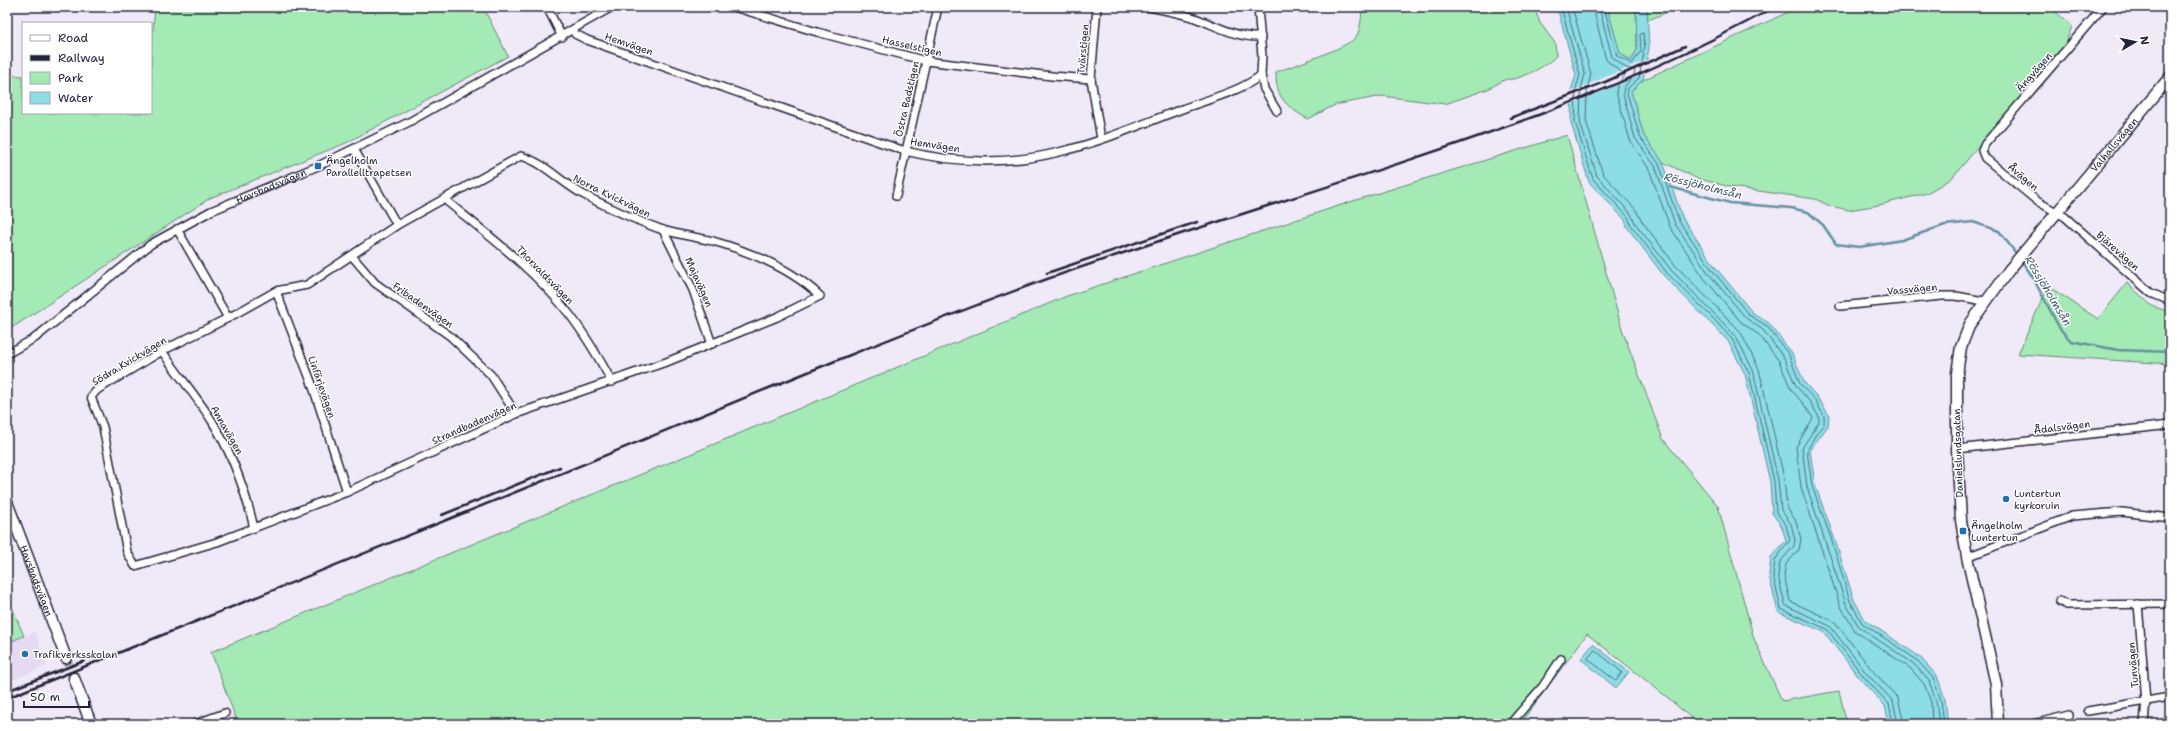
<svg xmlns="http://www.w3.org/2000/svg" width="2177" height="731" viewBox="0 0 2177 731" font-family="'Shantell Sans',sans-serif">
<rect width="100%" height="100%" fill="#f0e9f8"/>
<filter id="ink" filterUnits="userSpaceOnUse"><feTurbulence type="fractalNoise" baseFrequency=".025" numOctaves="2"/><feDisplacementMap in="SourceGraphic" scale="8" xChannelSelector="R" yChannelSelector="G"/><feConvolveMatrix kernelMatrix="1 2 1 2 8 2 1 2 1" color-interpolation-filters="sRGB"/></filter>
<g filter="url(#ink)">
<path fill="#e6daf3" d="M35 632 47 666 7 682V643Z"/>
<path fill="#a4eab5" stroke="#638678" d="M155 7H483L508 56 346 143 210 198 7 331V75L23 76V113H151V50Z
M1361 7H1534L1540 23 1555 43 1556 56C1548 65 1518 82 1506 79L1488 89 1445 104 1382 96 1335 105 1308 119C1287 107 1275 98 1276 72 1292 66 1347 48 1356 37 1360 31 1363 14 1361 7Z
M1607 7H1636L1637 50 1631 61 1620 53Z
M1647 7H1680L1648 20Z
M1799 7H2050L2072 26 2066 43 1951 179 1927 193 1879 205 1849 210 1830 206 1815 199 1730 187 1696 178 1663 162 1644 136 1631 91 1643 80Z
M1567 135 1623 332 1663 439 1718 506 1754 639 1782 701 1839 691 1847 724H1698L1667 697 1587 634 1520 724H238L211 652 700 450 1067 296 1356 200Z
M2127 283 2152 306 2170 312V364L2018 354 2048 286 2098 319Z
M7 595 24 636 7 643Z"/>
<path fill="#8cdde5" stroke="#6292a1" d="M1557 7H1607L1620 53 1631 61 1637 50 1636 7H1647L1649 48 1643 80 1631 91 1644 136 1663 162 1683 219 1716 268 1752 312 1769 323 1792 353 1804 382 1817 397 1829 415 1828 426 1810 450 1815 485 1835 540 1854 600 1865 620 1920 657 1937 676 1945 699 1948 724H1889L1885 706 1861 680 1824 632 1778 612 1769 576 1771 557 1786 541 1782 527 1772 513 1770 482 1745 374 1728 341 1664 276 1627 227 1625 220 1589 182 1571 123 1572 87 1576 75Z
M1593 644 1629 672 1616 688 1581 659Z"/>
<path fill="#f0e9f8" d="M1649 59 1646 73 1568 106 1570 92Z"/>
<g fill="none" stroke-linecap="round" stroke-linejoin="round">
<path stroke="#4c6d7f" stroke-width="1" d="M1561 7 1580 75 1576 88 1575 122 1593 179 1628 217 1631 225 1667 273 1710 315 1732 339 1749 373 1774 481 1776 512 1786 525 1790 540 1775 560 1773 575 1781 609 1827 629 1864 677 1889 704 1893 724
M1566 7 1585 74 1581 89 1580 122 1597 176 1631 214 1635 223 1671 270 1735 335 1753 370 1778 480 1781 510 1791 524 1795 540 1794 546 1780 562 1778 575 1785 605 1830 626 1867 674 1893 701 1898 724
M1572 7 1591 74 1587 91 1586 121 1603 174 1636 210 1641 220 1676 266 1740 331 1759 369 1784 478 1787 508 1796 521 1801 539 1799 550 1786 564 1784 575 1790 601 1835 622 1872 670 1898 698 1904 724
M1593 7 1606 60 1625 75 1618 84 1616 92 1630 140 1649 169 1670 227 1704 278 1741 322 1759 335 1779 361 1791 389 1805 406 1813 418 1796 447 1801 487 1840 605 1855 631 1910 668 1924 684 1931 702 1932 724
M1599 7 1612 57 1626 68 1635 70C1634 81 1622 83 1623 94L1635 138 1655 166 1675 224 1709 274 1746 318 1763 330 1784 358 1796 386 1810 402 1819 417V422L1802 448 1807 487 1846 604 1859 627 1914 664 1929 681 1936 701 1939 724
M1604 7 1617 56 1632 64 1640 52 1644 53 1639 78 1628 88 1627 93 1640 137 1659 164 1679 221 1713 271 1749 315 1767 326 1789 355 1800 384 1814 399 1824 416V424L1816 434 1807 451 1812 486 1832 541 1850 601 1862 623 1917 660 1933 678 1941 700 1944 724
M1643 33 1645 48 1643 51 1641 49 1640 35Z
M1595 650 1622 672 1616 681 1588 659Z"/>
<path stroke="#6292a1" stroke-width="2.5" d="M1670 187 1730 203 1791 208 1808 212 1823 225 1836 244 1859 247 1902 240 1945 225 1973 222 1999 231 2018 256
M2021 260 2032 276 2060 329 2071 341 2118 350 2170 352"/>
<path stroke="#c7c1d2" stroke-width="10" stroke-dasharray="10 5" stroke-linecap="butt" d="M66 658 74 678"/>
<g stroke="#22223b" stroke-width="10">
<g id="street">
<path d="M547 7 562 37"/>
<path d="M734 7 817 32 926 61 1052 76 1091 79"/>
<path d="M1097 7 1091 79 1101 139"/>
<path d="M1149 7C1164 10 1180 13 1195 18 1217 26 1237 38 1261 37"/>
<path d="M1258 7 1262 56 1261 75 1264 89 1277 111"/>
<path d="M2103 7 1985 144 1982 151 1985 158 2037 201 2065 217 2151 293 2170 301"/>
<path d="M573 30 575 34 587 40 905 151C954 163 1009 165 1059 152 1101 142 1142 124 1182 109 1206 100 1242 91 1261 75"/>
<path d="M354 149 397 225"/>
<path d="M521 156C546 163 564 186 588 197 612 209 637 221 663 230 679 235 696 237 713 241 751 252 791 268 820 296L777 317 669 361 516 414 347 492 217 542 135 566 127 552 103 427 91 397 97 390 162 351 228 318 276 291 307 285 397 225Z"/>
<path d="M896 196 938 7"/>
<path d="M444 199C488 235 535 270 570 315 586 336 599 358 612 382"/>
<path d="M177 229 228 318"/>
<path d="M663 230 693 290 712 344"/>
<path d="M352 256 375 283 450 336 491 375 516 414"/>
<path d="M276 291 312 384 347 492"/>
<path d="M1840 306 1942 296H1956L1984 301"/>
<path d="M162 351C178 375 197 397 212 421 233 455 245 489 254 528"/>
<path id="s1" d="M7 354 35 338 151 244 211 211 318 166 409 122 612 7"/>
<path d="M1957 449 2170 425"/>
<path d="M1967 557 2072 516 2122 512 2170 518"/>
<path d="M2059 601 2067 605 2170 604"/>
<path d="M2138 604 2146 701 2144 724"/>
<path d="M2088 711 2170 697"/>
<path d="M195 724 225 713"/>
<path d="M1510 724 1543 686 1561 659"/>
<path d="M2033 724 2069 715"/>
</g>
</g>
<g stroke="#22223b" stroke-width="13">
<g id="secondary">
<path id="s2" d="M7 502 66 658"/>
<path d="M74 678 91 724"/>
<path id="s3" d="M1998 724 1996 684 1967 557 1961 520 1957 449V373L1961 347 1970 324 2009 270 2170 77"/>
</g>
</g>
<use href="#street" stroke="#fff" stroke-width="7"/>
<use href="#secondary" stroke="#fff" stroke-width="10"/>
<path stroke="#22223b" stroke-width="2.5" d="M1510 118 1605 82 1685 46
M1047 273 1197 222
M442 515 560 467
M7 691 84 661
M7 698C184 627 361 555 538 483 700 417 861 348 1025 287 1196 225 1371 177 1541 114 1621 84 1700 48 1775 7"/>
</g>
</g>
<g fill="#1f6fb2" stroke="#fff" stroke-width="1.5">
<rect x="314" y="162" width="8" height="8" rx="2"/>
<circle cx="2006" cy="499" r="4"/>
<rect x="1959" y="527" width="8" height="8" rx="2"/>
<circle cx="25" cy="654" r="4"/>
</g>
<g text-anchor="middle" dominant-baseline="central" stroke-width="3" stroke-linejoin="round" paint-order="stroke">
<g font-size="10" fill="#22223b" stroke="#fff">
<text transform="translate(629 44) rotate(19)">Hemvägen</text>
<text transform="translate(912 46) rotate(13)">Hasselstigen</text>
<text transform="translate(1083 49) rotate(-85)">Tvärstigen</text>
<text transform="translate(2034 72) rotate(-49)">Ängvägen</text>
<text transform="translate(907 99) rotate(-77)">Östra Badstigen</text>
<text stroke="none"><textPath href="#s3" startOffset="636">Valhallsvägen</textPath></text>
<text transform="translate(935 145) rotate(9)">Hemvägen</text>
<text transform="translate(2023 177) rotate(40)">Åvägen</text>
<text stroke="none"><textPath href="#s1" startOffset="315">Havsbadsvägen</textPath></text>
<text transform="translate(612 196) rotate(26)">Norra Kvickvägen</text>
<text transform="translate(2118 251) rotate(42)">Bjärevägen</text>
<text transform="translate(545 275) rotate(46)">Thorvaldsvägen</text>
<text transform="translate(699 282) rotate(66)">Majavägen</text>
<text transform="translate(1912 289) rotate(-5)">Vassvägen</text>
<text transform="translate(423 305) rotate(35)">Fribadenvägen</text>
<text transform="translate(129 361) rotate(-31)">Södra Kvickvägen</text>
<text transform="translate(322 387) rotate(71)">Linfärjevägen</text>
<text transform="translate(474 423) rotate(-24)">Strandbadenvägen</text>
<text transform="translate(2062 427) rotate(-7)">Ådalsvägen</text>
<text transform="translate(227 430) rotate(60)">Annavägen</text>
<text transform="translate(1958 453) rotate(-92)">Danielslundsgatan</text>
<text stroke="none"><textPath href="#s2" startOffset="84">Havsbadsvägen</textPath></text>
<text transform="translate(2133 665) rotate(-95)">Tunvägen</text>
</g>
<g font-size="10" fill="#22223b" stroke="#fff" text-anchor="start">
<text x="326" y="160">Ängelholm<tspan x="326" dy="12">Parallelltrapetsen</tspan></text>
<text x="2014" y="493">Luntertun<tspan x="2014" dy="12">kyrkoruin</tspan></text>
<text x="1971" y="525">Ängelholm<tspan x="1971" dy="12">Luntertun</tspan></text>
<text x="33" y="654">Trafikverksskolan</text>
</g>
<g font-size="11" font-style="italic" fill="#425a6e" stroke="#fff">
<text transform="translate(1703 186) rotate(14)">Rössjöholmsån</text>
<text transform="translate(2048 291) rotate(59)">Rössjöholmsån</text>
</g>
</g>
<rect width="2177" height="731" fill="none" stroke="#fff" stroke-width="24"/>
<rect x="12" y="12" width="2153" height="707" fill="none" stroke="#22223b" stroke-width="1.5" filter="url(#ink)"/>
<rect x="22" y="22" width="130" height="92" fill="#ffffff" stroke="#a7a7b1"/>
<rect x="30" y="35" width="20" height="6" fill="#ffffff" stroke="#a7a7b1"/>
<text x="58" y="42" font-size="12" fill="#22223b">Road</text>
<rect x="30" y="55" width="20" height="6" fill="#22223b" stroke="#a7a7b1"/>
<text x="58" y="62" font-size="12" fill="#22223b">Railway</text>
<rect x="30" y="72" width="20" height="12" fill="#a4eab5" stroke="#a7a7b1"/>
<text x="58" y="82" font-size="12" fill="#22223b">Park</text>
<rect x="30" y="92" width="20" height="12" fill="#8cdde5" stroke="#a7a7b1"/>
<text x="58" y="102" font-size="12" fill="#22223b">Water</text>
<g transform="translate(2135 42) rotate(81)" stroke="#ffffff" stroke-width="3" paint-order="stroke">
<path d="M0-3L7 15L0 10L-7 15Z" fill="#22223b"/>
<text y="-6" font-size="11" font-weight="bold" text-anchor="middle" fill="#22223b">N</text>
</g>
<path d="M24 701v6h65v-6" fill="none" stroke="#22223b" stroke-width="2"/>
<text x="30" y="701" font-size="12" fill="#22223b" stroke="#ffffff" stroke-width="3" paint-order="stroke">50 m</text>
</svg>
